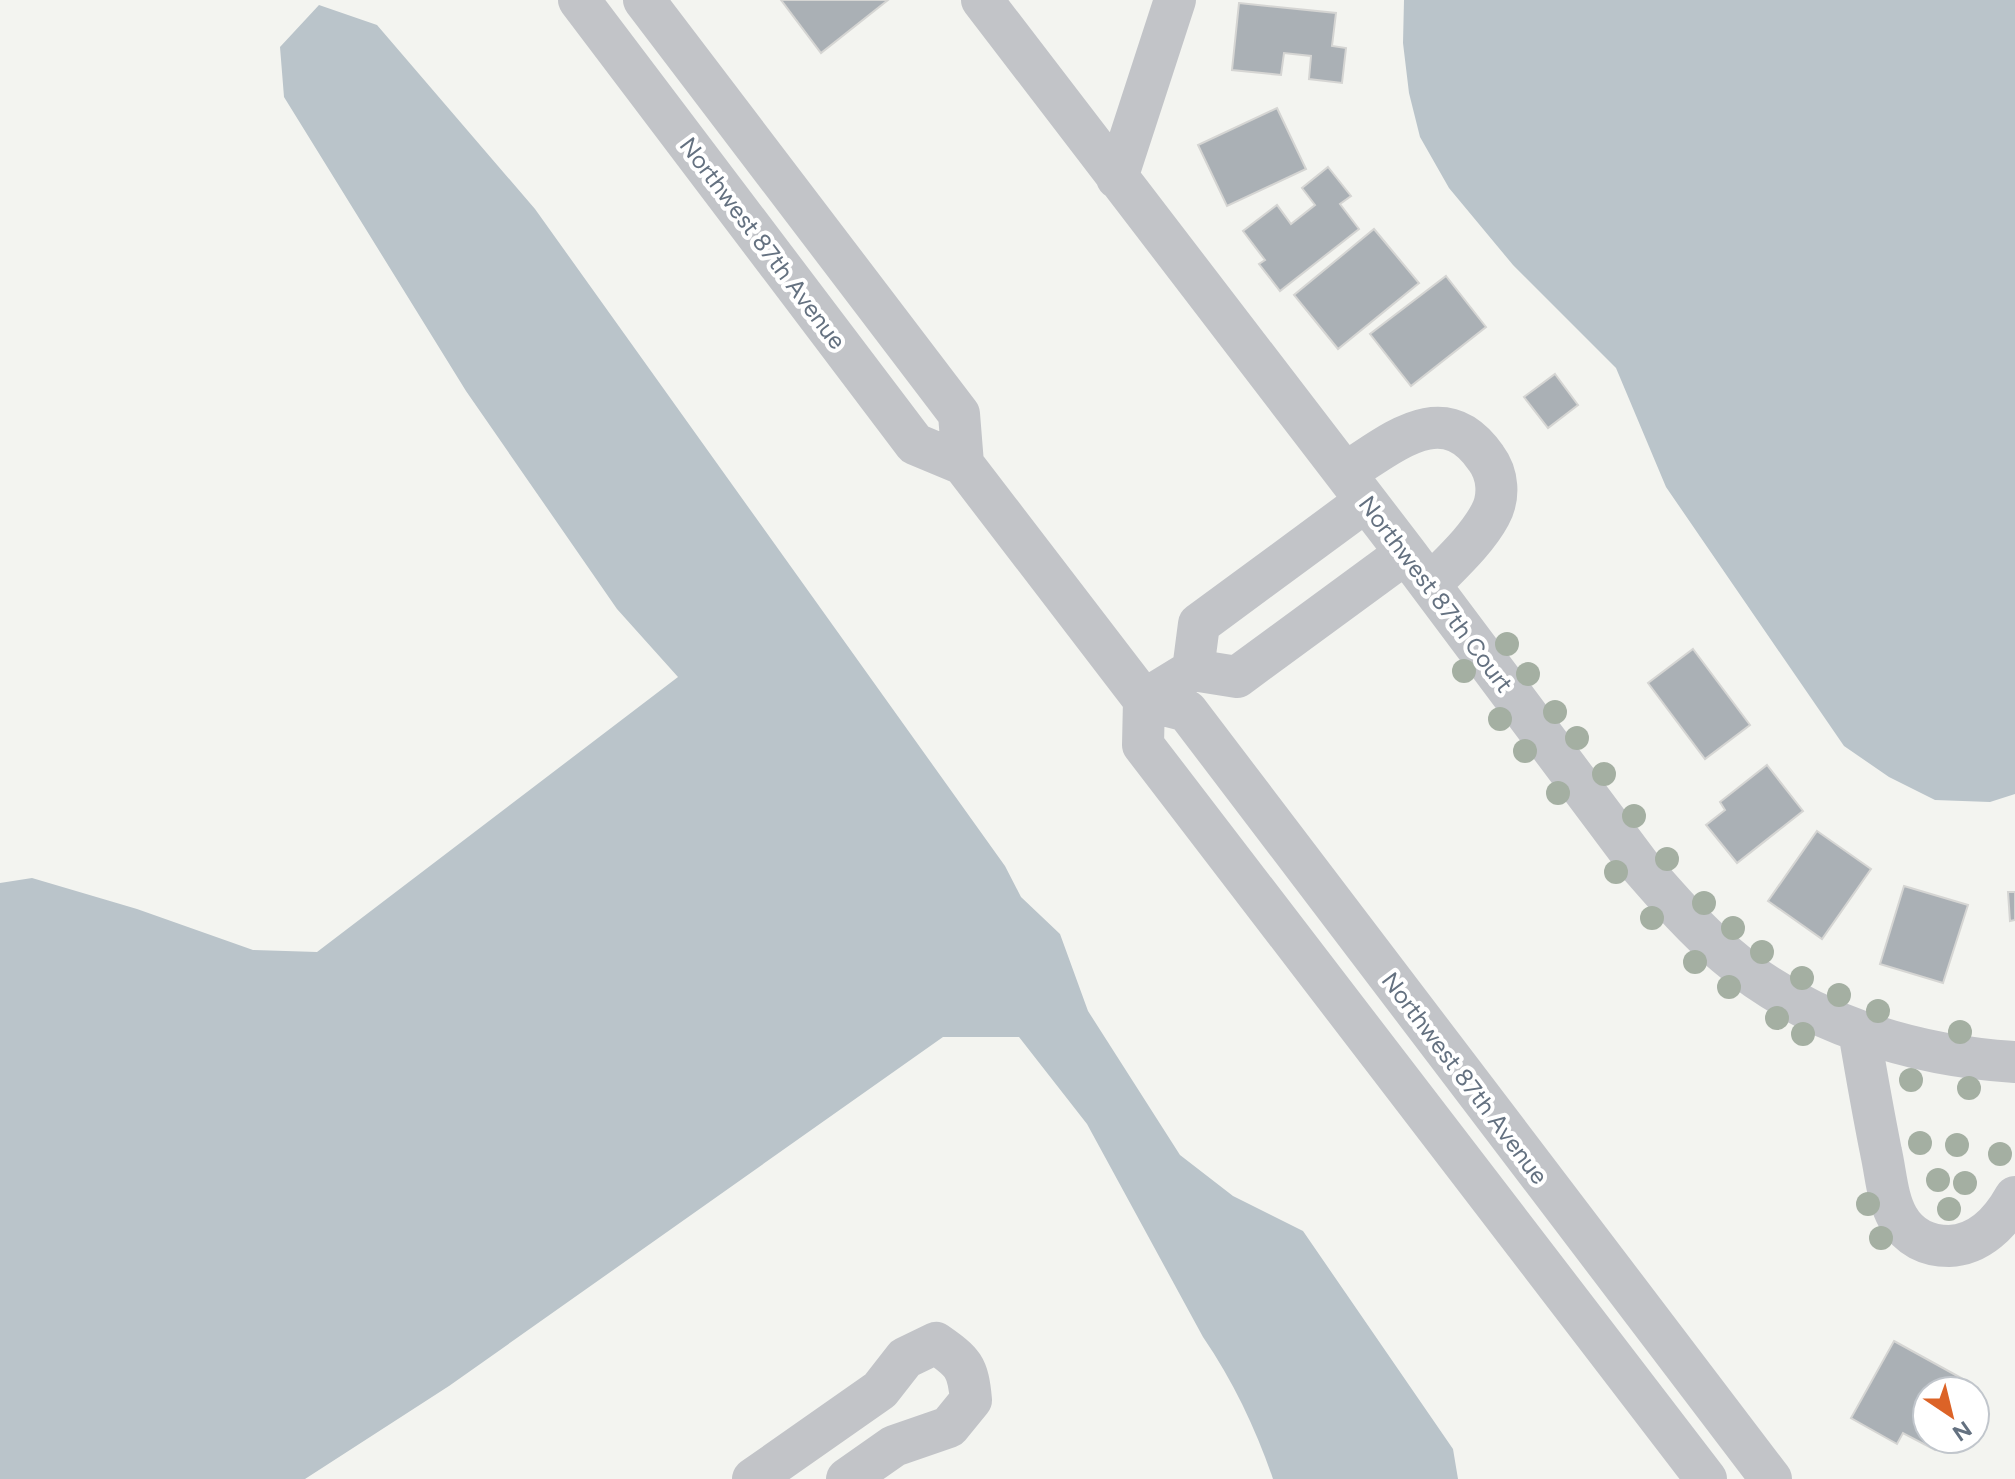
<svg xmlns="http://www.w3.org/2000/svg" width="2015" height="1479" viewBox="0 0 2015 1479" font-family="Figtree,sans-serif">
<rect width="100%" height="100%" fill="#f3f4f0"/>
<path fill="#bac4ca" d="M1404 0H2015V794L1990 802 1935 800 1889 777 1844 746 1666 487 1616 368 1513 265 1449 188 1420 137 1409 93 1403 43Z
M319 5 377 25 535 209 1005 866 1021 897 1060 934 1088 1011 1180 1155 1233 1196 1303 1231 1453 1449 1458 1479H1273C1256 1429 1233 1381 1203 1337L1087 1124 1019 1037H943L449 1386 305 1479H0V883L32 878 137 909 253 950 317 952 678 677 617 609 466 391 284 97 280 47Z"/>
<path fill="#aab0b5" stroke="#d5d5d3" stroke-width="2" d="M781 0H888L821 53Z
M1239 3 1336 13 1332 46 1346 48 1342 83 1309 79 1311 56 1284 53 1281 75 1232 70Z
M1277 108 1306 169 1227 206 1198 145Z
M1328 167 1351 196 1340 204 1359 229 1280 291 1259 264 1265 260 1243 231 1277 205 1291 224 1315 205 1302 188Z
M1374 229 1419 283 1338 349 1294 295Z
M1446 276 1486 327 1411 386 1370 334Z
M1555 374 1578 405 1548 428 1524 397Z
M1693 649 1750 725 1705 759 1648 683Z
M1767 765 1803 811 1737 863 1706 825 1725 810 1720 802Z
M1817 831 1871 869 1822 939 1768 901Z
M1904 886 1968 905 1943 983 1880 964Z
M2008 892H2015V920L2010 921Z
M1894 1341 1972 1384 1968 1391H1927V1439H1941L1935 1450 1903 1433 1897 1444 1851 1418Z"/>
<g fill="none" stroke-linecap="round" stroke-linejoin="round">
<path stroke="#c2c4c8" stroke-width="42" d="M579 0 915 444 963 464 1144 700 1187 711 1771 1479
M644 0 959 414 963 464
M982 0 1406 553 1641 867C1668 898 1695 929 1726 955 1805 1023 1913 1056 2015 1062
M1117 178 1175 0
M1345 473C1392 444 1443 396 1486 458 1498 474 1500 497 1490 515 1476 541 1450 564 1430 585
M1193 670 1199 624 1366 501
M1144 700 1143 745 1706 1479
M1144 700 1193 670 1237 677 1406 553
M1859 1031C1866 1072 1873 1112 1881 1152 1886 1174 1887 1199 1898 1218 1909 1237 1927 1246 1949 1246 1979 1245 2001 1222 2015 1197
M753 1479 880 1390 905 1358 936 1343C963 1362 968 1366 971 1400L949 1427 894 1446 847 1479"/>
</g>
<g fill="#a4afa2">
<circle cx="1507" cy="644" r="12"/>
<circle cx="1464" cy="671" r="12"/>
<circle cx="1528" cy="674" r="12"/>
<circle cx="1555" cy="712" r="12"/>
<circle cx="1500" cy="719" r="12"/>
<circle cx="1577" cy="738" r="12"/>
<circle cx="1525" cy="751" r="12"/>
<circle cx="1604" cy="774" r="12"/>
<circle cx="1558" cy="793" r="12"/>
<circle cx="1634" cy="816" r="12"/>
<circle cx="1667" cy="859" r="12"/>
<circle cx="1616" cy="872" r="12"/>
<circle cx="1704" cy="903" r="12"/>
<circle cx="1652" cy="918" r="12"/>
<circle cx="1733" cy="928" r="12"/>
<circle cx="1762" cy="952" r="12"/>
<circle cx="1695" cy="962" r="12"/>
<circle cx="1802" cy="978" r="12"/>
<circle cx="1729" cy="987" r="12"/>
<circle cx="1839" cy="995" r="12"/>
<circle cx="1878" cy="1011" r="12"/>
<circle cx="1777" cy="1018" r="12"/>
<circle cx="1960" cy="1032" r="12"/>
<circle cx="1803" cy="1034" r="12"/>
<circle cx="1911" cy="1080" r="12"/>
<circle cx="1969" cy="1088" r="12"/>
<circle cx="1920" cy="1143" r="12"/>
<circle cx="1957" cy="1145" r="12"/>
<circle cx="2000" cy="1154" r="12"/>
<circle cx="1938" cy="1180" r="12"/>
<circle cx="1965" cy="1183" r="12"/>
<circle cx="1868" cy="1204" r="12"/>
<circle cx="1949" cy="1209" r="12"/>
<circle cx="1881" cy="1238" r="12"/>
</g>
<g text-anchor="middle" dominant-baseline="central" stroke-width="8" stroke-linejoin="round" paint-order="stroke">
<g font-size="24" fill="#647180" stroke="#fff">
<text transform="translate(763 243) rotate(53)">Northwest 87th Avenue</text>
<text transform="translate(1436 594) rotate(53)">Northwest 87th Court</text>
<text transform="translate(1465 1078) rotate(53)">Northwest 87th Avenue</text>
</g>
</g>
<g transform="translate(1951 1415) rotate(145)"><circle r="38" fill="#ffffff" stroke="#c1c6cc" stroke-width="2"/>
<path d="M0-6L14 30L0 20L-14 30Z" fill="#dc6327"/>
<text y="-12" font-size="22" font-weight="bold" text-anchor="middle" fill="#647180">N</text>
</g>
</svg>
